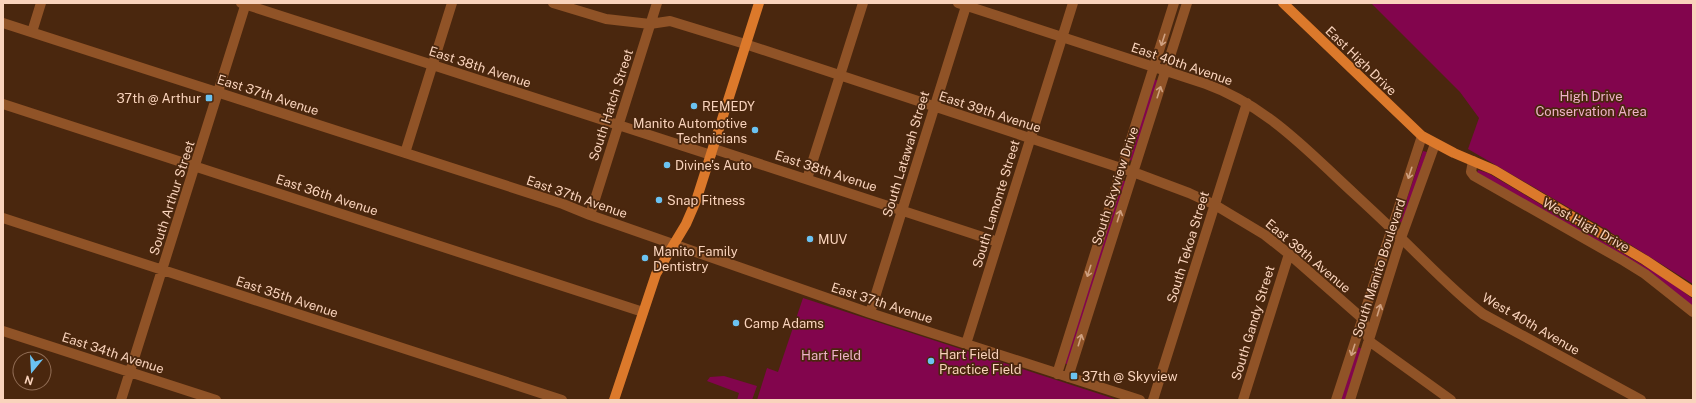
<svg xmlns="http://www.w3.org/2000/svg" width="1696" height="403" viewBox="0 0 1696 403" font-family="'Public Sans',sans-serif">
<rect width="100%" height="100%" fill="#4a270e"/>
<path fill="#82054d" d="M1371 3H1693V284L1602 227 1468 149 1479 118 1460 92Z
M1154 79 1159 81 1134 161 1129 160Z
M1423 151 1427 152 1403 223 1399 222Z
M1478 170 1488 173 1668 280 1693 299V308L1477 173Z
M1122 180 1127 182 1069 365 1064 363Z
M803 298 1118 400H757L767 368 778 372Z
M1358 347 1362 349 1345 400H1340Z
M724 376 757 386 752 400H737L739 393 707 381 710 377Z"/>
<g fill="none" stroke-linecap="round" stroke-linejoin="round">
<path stroke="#905327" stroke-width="10" d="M241 3 711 155
M553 3 606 19 650 24 670 21 745 44 1133 172 1189 193 1215 205 1265 235 1289 254 1363 319 1369 341 1451 400
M958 3 1206 84C1256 102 1292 135 1330 171 1354 194 1379 216 1403 240 1429 265 1454 292 1483 314L1641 400
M3 23 563 204 590 215 870 313 1140 400
M32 32 41 3
M3 104 643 312
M714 149 998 242
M405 153 452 3
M1473 161 1471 172 1474 176 1624 261 1645 274 1693 312
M807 179 863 3
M590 215 657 3
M3 218 562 400
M870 313 967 3
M3 331 216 400
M966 344 1073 3
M1057 374 1174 3
M1068 377 1187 3
M121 400 246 3
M1153 400 1247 103
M1243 400 1289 254
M1336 400 1422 136
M1350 400 1401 238 1435 144"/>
<path stroke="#dc792b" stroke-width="10" d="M1283 3 1422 136 1454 153 1494 170 1645 260 1693 292
M614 400 656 274 686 224 696 201 759 3"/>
</g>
<defs><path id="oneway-shaft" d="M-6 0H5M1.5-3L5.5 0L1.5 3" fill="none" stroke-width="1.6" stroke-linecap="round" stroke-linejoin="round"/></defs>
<g stroke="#cfa080">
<use href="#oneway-shaft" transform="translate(1163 40) rotate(108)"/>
<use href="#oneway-shaft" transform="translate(1159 92) rotate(-72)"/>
<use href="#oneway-shaft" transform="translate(1410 173) rotate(108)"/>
<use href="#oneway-shaft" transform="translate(1119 216) rotate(-73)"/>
<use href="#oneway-shaft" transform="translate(1089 271) rotate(108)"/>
<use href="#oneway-shaft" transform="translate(1379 310) rotate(-73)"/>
<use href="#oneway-shaft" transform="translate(1080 340) rotate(-73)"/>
<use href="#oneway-shaft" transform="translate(1353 350) rotate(108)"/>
</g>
<g fill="#6bc3f2" stroke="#4a270e" stroke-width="1.5">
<rect x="205" y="94" width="8" height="8" rx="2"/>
<circle cx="694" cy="106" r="4"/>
<circle cx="755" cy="130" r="4"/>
<circle cx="667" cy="165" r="4"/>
<circle cx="659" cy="200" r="4"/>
<circle cx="810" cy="239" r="4"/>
<circle cx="645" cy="258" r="4"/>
<circle cx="736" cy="323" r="4"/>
<circle cx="931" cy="361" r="4"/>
<rect x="1070" y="372" width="8" height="8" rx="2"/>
</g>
<g text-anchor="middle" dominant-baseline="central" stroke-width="3.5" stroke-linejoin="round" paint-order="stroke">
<g font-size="13" fill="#f9d3bc" stroke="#4a270e">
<text transform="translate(1361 61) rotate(44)">East High Drive</text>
<text transform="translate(1182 64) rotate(19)">East 40th Avenue</text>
<text transform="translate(480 67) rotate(18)">East 38th Avenue</text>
<text transform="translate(268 95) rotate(18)">East 37th Avenue</text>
<text transform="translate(611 105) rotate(-72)">South Hatch Street</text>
<text transform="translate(990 112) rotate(18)">East 39th Avenue</text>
<text transform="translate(906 154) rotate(-73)">South Latawah Street</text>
<text transform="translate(826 171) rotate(18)">East 38th Avenue</text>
<text transform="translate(1115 186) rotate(-72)">South Skyview Drive</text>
<text transform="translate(327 195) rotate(18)">East 36th Avenue</text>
<text transform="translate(577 197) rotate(19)">East 37th Avenue</text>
<text transform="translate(172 198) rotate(-72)">South Arthur Street</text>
<text transform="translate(996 204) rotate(-73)">South Lamonte Street</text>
<text transform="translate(1586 225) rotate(29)">West High Drive</text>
<text transform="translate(1188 247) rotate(-73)">South Tekoa Street</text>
<text transform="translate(1308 256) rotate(40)">East 39th Avenue</text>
<text transform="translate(1379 268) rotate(-72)">South Manito Boulevard</text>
<text transform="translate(287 297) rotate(18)">East 35th Avenue</text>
<text transform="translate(882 303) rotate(18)">East 37th Avenue</text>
<text transform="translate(1253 323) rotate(-73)">South Gandy Street</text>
<text transform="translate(1531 324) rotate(30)">West 40th Avenue</text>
<text transform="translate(113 353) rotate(18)">East 34th Avenue</text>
</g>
<g font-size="13" fill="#efb2c9" stroke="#4a270e">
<text x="1591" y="96">High Drive<tspan x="1591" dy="15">Conservation Area</tspan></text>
<text x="831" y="355">Hart Field</text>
</g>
<g font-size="13" fill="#f9d3bc" stroke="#4a270e" text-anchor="start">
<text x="201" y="98" text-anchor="end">37th @ Arthur</text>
<text x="702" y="106">REMEDY</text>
<text x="747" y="123" text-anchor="end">Manito Automotive<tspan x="747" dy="15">Technicians</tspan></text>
<text x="675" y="165">Divine's Auto</text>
<text x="667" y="200">Snap Fitness</text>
<text x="818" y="239">MUV</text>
<text x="653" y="251">Manito Family<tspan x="653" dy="15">Dentistry</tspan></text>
<text x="744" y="323">Camp Adams</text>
<text x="939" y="354">Hart Field<tspan x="939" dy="15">Practice Field</tspan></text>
<text x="1082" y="376">37th @ Skyview</text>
</g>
</g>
<rect width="1696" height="403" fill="none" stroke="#f9d3bc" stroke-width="8"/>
<g transform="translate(32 371) rotate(198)"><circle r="19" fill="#4a270e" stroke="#906c54"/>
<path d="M0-3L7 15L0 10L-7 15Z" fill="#6bc3f2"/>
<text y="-6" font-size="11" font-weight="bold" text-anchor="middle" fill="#f9d3bc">N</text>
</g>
</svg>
